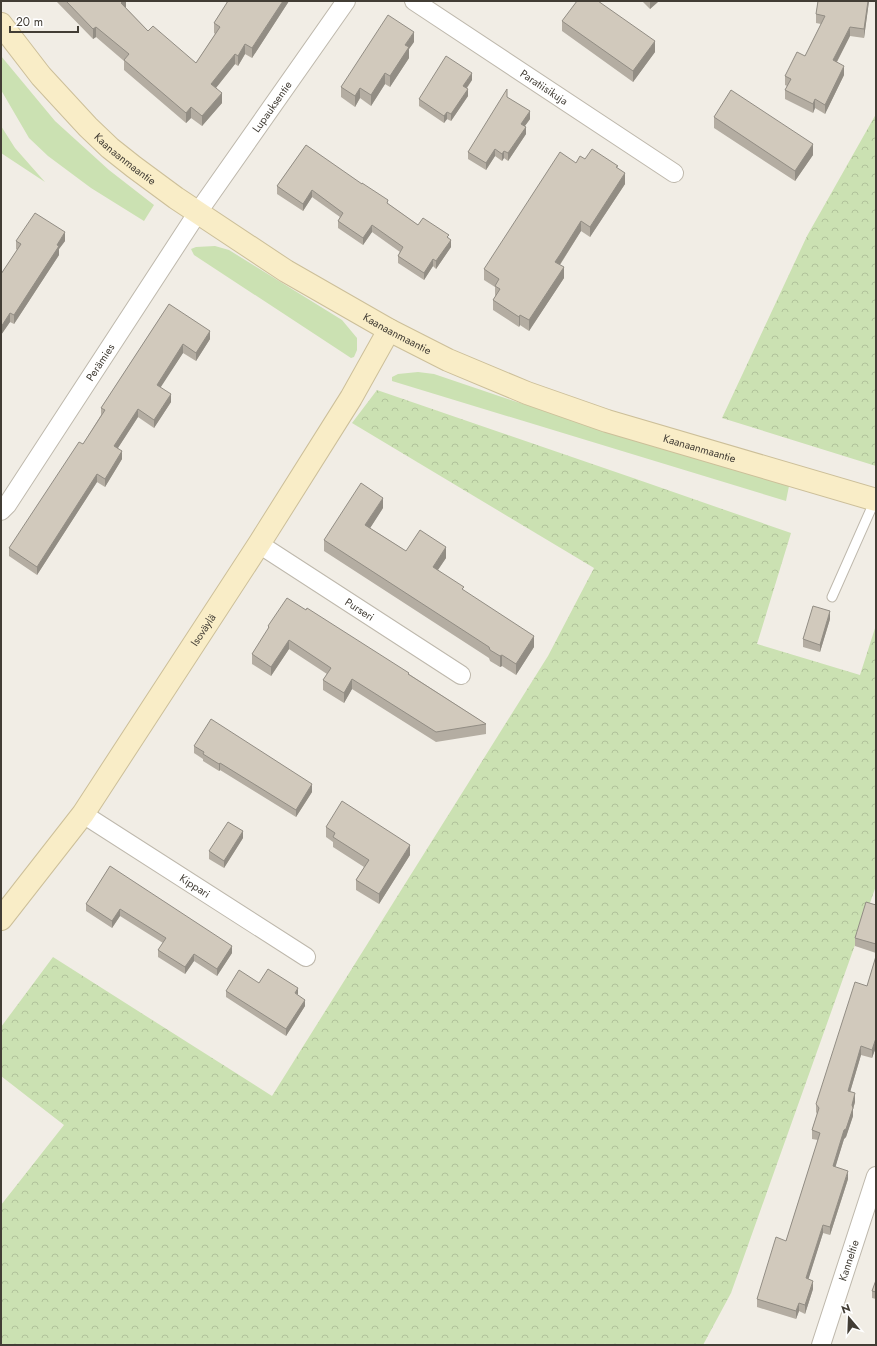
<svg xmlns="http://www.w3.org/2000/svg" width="877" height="1346" viewBox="0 0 877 1346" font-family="Jost,sans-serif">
<defs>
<pattern id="forest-crowns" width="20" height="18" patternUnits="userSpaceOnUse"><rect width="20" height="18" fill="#cbe1b2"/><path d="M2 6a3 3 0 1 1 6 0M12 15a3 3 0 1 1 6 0" fill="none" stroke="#b0c29a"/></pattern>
</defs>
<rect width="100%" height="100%" fill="#f1ede5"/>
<path fill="#cbe1b2" d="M1 56 55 121 109 170 154 205 144 221 91 188 48 156 29 138 1 90Z
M1 126 15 148 45 182 1 153Z
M215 246 229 250 342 320 357 338V350L354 357 351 358 194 255 191 249 196 247Z
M418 372 434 374 517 402 789 486 786 501 392 381V377L398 374Z"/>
<path fill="url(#forest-crowns)" d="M876 114V466L722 418 807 236Z
M377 390 636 479 791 533 757 644 860 675 876 625V886L731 1293 703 1345H1V1205L64 1125 1 1076V1027L53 957 272 1096 548 656 594 568 352 423Z"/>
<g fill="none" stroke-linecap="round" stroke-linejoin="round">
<g stroke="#beb8ac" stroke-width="11">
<path id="lane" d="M832 597 875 500"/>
</g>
<g stroke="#beb8ac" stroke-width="20">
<g id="street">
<path id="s1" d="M414 1 674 173"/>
<path id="s2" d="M1 511 7 505 198 212 346 1"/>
<path id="s3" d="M259 544 461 675"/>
<path id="s4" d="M83 814 306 957"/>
<path id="s5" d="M821 1345 876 1176"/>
</g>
</g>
<g stroke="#ccbf99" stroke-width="24">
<g id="secondary">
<path id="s6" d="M1 24 41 76 88 127 110 148 134 167 176 198 286 271 389 330 448 360 527 393 607 421 876 500"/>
<path id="s7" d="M1 919 83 814 259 544 351 398 389 330"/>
</g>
</g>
<use href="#lane" stroke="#fff" stroke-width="9"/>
<use href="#street" stroke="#fff" stroke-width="18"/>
<use href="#secondary" stroke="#f9edc7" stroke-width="22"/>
</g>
<path fill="#b4ada2" d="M56 1H126V8L148 31 196 63 215 34 214 33V23L227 3 225 1H289L252 58 245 54 238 66 235 64 216 88 222 103 202 126 191 118 186 123 124 70V61L96 37 93 39Z
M642 1H659L650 9Z
M818 1H869L864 38 850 36 837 62 844 75 825 114 815 108 813 113 785 99V90L787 86 785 85V76L805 56 821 24 816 23V14Z
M562 21 655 52 633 82 562 31Z
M414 42 409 49V58L390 87 385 84 371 106 360 98 355 107 341 97V87Z
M472 80 467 88 468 96 451 121 447 119 444 123 419 106V99Z
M507 97 530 119 525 126 526 134 508 161 504 158 502 161 495 156 486 170 468 159V152Z
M714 117 813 155 795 181 714 128Z
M306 145 418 225 449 238 451 247 436 269 433 266 424 280 398 263V256L400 252 372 232 363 245 338 228V221L340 217 312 197 303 211 277 194V186Z
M585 159 618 168 625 184 590 237 581 231 560 265 564 278 529 331 520 325 519 327 493 310V300L495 297V287L484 280V269L576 163Z
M16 241H65L59 249V255L14 324 10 322 1 335V274L17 250 16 249Z
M169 304 210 339 196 361 183 353 160 387 171 402 154 428 138 417 118 448 122 459 105 487 97 482 37 575 9 556V548L83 444 101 415V408Z
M383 508 370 528 406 551 446 558 438 570 534 647 516 675 502 666 500 667 490 661 489 658 324 551V540Z
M830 619 820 652 803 647V639Z
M268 626 409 674 486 724V734L436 742 352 689 344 703 323 690V680L327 674 289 649 271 676 252 664V654L268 630Z
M194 746 312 792 296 817 220 770 219 771 203 761V759L194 753Z
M326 827 410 855 379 904 356 890V880L364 867 333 847V842L326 837Z
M243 838 224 868 209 859V851Z
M110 866 232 953 217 976 194 961 185 974 158 957V950L163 943 120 916 112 928 86 911V904Z
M876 905V953L855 946V938Z
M876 956V1047L872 1058 861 1055 850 1092 855 1102 853 1109V1116L846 1137 844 1139 835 1167 848 1179 830 1235 823 1233 808 1279 813 1289 805 1314 799 1311 796 1319 757 1307V1299L786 1241 818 1140 812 1139V1130L817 1114 816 1112V1104L867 986Z
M259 983 298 995 305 1006 286 1036 226 997V991Z
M876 1280V1299L872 1298V1291Z"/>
<path fill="#928d84" d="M123 1H126V9L121 3Z
M283 1H289L252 58V48Z
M650 1H659L650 9Z
M868 1H869L864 38V29Z
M96 27V37L93 39V29Z
M850 27V36L833 69V60Z
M414 32V42L409 49V58L390 87V76L405 45Z
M655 41V52L633 82V71Z
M245 44V54L238 66V56Z
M235 54V64L211 94V84Z
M844 66V75L825 114V105Z
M385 73V84L371 106V95Z
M472 73V80L463 93V86Z
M360 88V98L355 107V96Z
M468 89V96L451 121V114Z
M222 93V103L202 126V116Z
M815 99V108L813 113V104Z
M191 107V118L186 123V113Z
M530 111V119L521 131V124Z
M447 112V119L444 123V116Z
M526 127V134L508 161V153Z
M813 144V155L795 181V171Z
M495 149V156L486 170V163Z
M504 151V158L502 161V154Z
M625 173V184L590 237V227Z
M312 190V197L303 211V204Z
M581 221V231L555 272V262Z
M372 225V232L363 245V238Z
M65 232V241L59 249V255L14 324V315L57 245Z
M451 240V247L436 269V261Z
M433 259V266L424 280V273Z
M564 267V278L529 331V320Z
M10 313V322L1 335V327Z
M520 315V325L519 327V317Z
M210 331V339L196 361V353Z
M183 344V353L157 393V385Z
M171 394V402L154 428V420Z
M138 409V417L114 454V446Z
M122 451V459L105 487V479Z
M97 474V482L37 575V567Z
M383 498V508L365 536V525Z
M446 547V558L433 577V567Z
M830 611V619L820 652V645Z
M534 636V647L516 675V664Z
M289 640V649L271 676V667Z
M502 655V666L500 667V656Z
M352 679V689L344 703V693Z
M220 763V770L219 771V764Z
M312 784V792L296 817V810Z
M243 831V838L224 868V861Z
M410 845V855L379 904V894Z
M120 909V916L112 928V921Z
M232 946V953L217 976V969Z
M194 954V961L185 974V967Z
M298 988V995L295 993Z
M305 1000V1006L286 1036V1029Z
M876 1038V1047L872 1058V1050Z
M861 1046V1055L848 1099V1091Z
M855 1093V1102L853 1109V1116L846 1137 844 1139 833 1175V1166Z
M848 1171V1179L830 1235V1227Z
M823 1225V1233L806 1287V1278Z
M813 1281V1289L805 1314V1305Z
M799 1303V1311L796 1319V1311Z"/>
<path fill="#d1c9bc" stroke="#928d84" d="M66 1H123L121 3 148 31 153 26 196 63 220 27 214 23 228 1H283L252 48 245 44 238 56 235 54 211 84 222 93 202 116 191 107 186 113 124 60 129 54 96 27 93 29Z
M577 1H598L655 41 633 71 562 21Z
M818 1H868L864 29 850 27 833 60 844 66 825 105 815 99 813 104 785 90 791 79 785 76 797 52 805 56 825 16 816 14Z
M388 15 414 32 405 45 409 47 390 76 385 73 371 95 360 88 355 96 341 87Z
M446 56 472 73 463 86 468 89 451 114 447 112 444 116 419 99Z
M507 89V97L530 111 521 124 526 127 508 153 504 151 502 154 495 149 486 163 468 152Z
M731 90 813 144 795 171 714 117Z
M306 145 362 184V183L388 200 387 203 418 225 423 218 449 235 447 237 451 240 436 261 433 259 424 273 398 256 403 247 372 225 363 238 338 221 343 213 312 190 303 204 277 186Z
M592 149 618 166 616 167 625 173 590 227 581 221 561 253 555 262 564 267 529 320 520 315 519 317 493 300 500 289 495 286 499 279 484 269 560 152 576 163 580 156 585 159Z
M35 213 65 232 57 245 59 246 14 315 10 313 1 327V274L21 244 16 241Z
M169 304 210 331 196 353 183 344 157 385 171 394 154 420 138 409 114 446 122 451 105 479 97 474 37 567 9 548 79 442 83 444 105 410 101 408Z
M361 483 383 498 365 525 406 551 420 530 446 547 433 567 464 587 462 589 534 636 516 664 502 655 500 656 490 650 489 647 324 540Z
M287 598 306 610 307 608 409 673 408 674 486 724 436 732 352 679 344 693 323 680 331 668 289 640 271 667 252 654 269 627 268 626Z
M813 606 830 611 820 645 803 639Z
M211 719 312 784 296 810 220 763 219 764 203 754 204 752 194 746Z
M342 801 410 845 379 894 356 880 369 860 333 837 335 833 326 827Z
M228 822 243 831 224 861 209 851Z
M110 866 232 946 217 969 194 954 185 967 158 950 166 938 120 909 112 921 86 904Z
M866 902 876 905V944L855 938Z
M876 956V1038L872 1050 861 1046 848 1091 855 1093 852 1105 853 1108 846 1129 844 1130 833 1166 848 1171 830 1227 823 1225 806 1278 813 1281 805 1305 799 1303 796 1311 757 1299 776 1237 786 1241 820 1133 812 1130 819 1108 816 1104 855 982 867 986Z
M268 969 298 988 295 993 305 1000 286 1029 226 991 239 970 259 983Z
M876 1280V1292L872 1291Z"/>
<g text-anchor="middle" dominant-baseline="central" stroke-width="3" stroke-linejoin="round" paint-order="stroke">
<g font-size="11" fill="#423d35" stroke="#fff">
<text stroke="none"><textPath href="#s1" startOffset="156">Paratiisikuja</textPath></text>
<text stroke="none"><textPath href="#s2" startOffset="487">Lupauksentie</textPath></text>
<text stroke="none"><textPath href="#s6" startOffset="184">Kaanaanmaantie</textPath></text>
<text stroke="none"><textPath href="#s6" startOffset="508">Kaanaanmaantie</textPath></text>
<text stroke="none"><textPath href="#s2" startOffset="179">Perämies</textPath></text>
<text stroke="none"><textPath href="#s6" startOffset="832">Kaanaanmaantie</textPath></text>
<text stroke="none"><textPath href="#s3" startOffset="120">Purseri</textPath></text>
<text stroke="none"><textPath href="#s7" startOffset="353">Isoväylä</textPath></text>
<text stroke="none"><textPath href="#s4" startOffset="133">Kippari</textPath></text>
<text stroke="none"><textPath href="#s5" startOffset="89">Kanneltie</textPath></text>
</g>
</g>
<rect width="877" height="1346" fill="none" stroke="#423d35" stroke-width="4"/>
<g transform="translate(849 1318) rotate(341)" stroke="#ffffff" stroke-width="3" paint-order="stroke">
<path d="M0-3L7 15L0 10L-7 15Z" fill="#423d35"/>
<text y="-6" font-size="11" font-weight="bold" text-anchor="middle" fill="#423d35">N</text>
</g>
<path d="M10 26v6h68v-6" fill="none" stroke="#423d35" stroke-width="2"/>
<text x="16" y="26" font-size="12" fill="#423d35" stroke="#ffffff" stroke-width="3" paint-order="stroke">20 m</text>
</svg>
